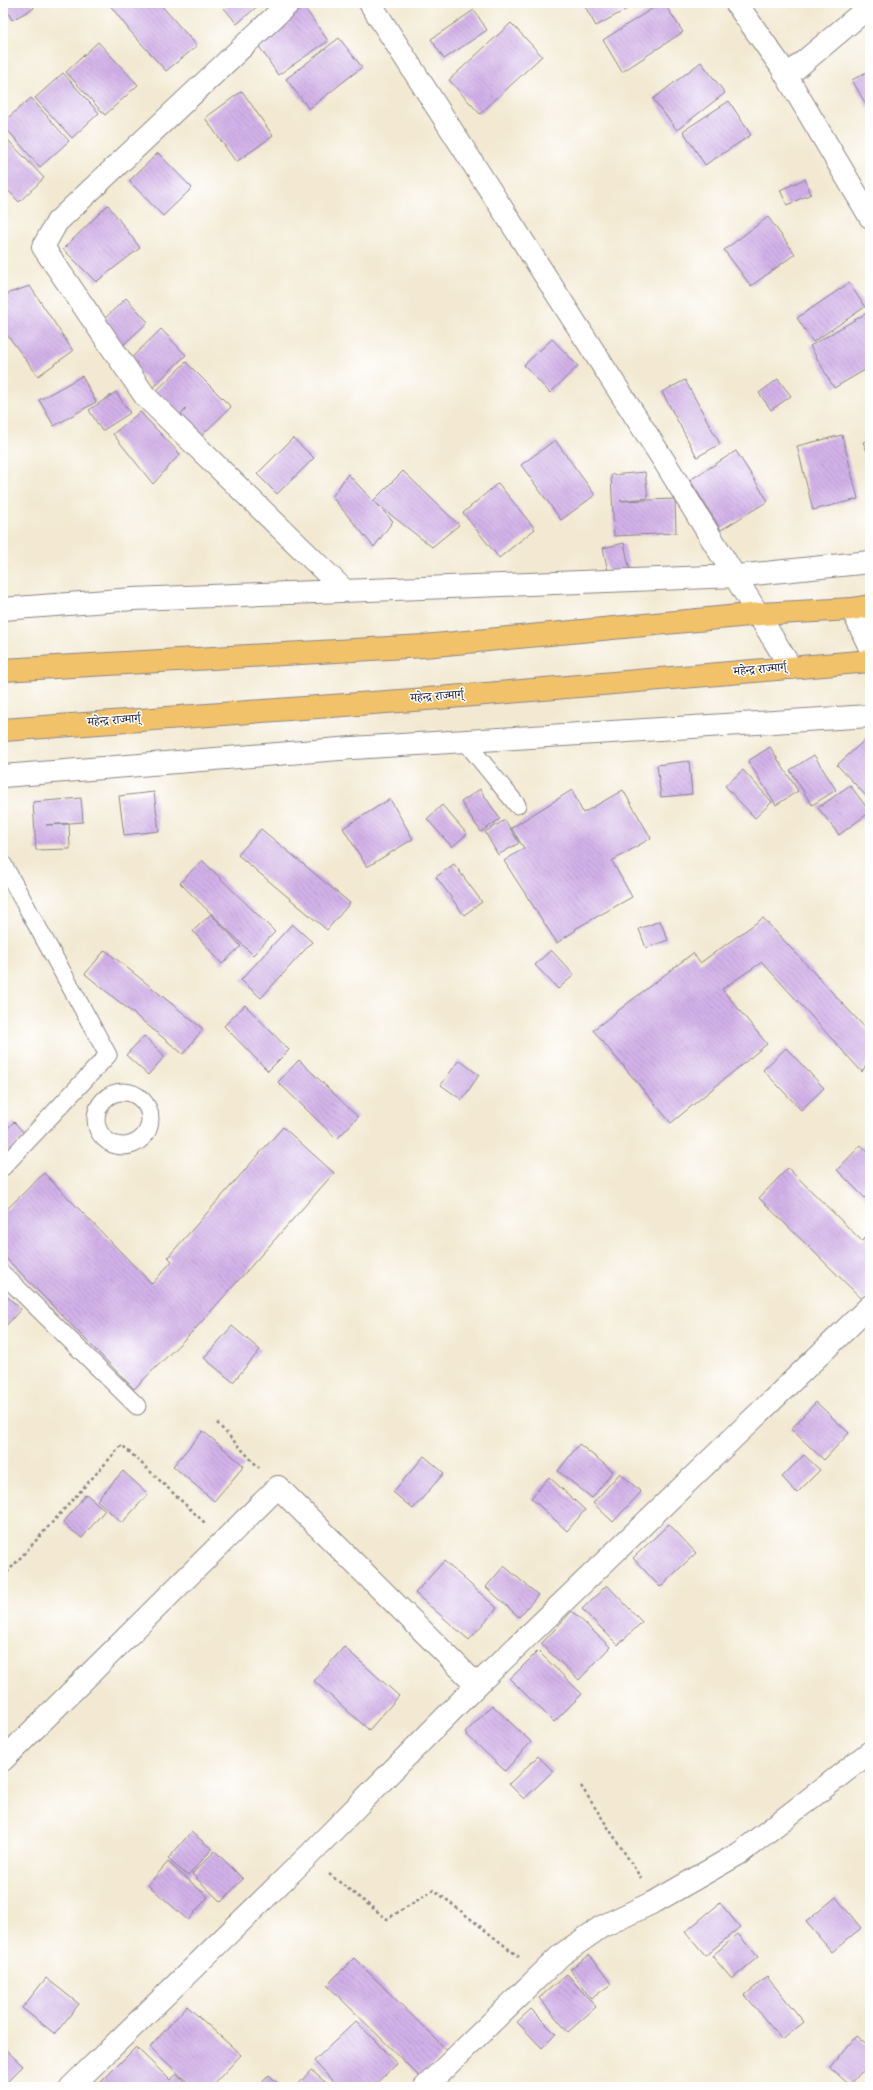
<svg xmlns="http://www.w3.org/2000/svg" width="873" height="2090" viewBox="0 0 873 2090" font-family="'Old Standard TT','Noto Serif Devanagari',serif">
<defs>
<pattern id="building-back-hatch" width="6" height="6" patternUnits="userSpaceOnUse"><rect width="6" height="6" fill="#d1b1e8"/><path d="M-1 5l2 2M0 0l6 6M5-1l2 2" fill="none" stroke="#b398c8"/></pattern>
</defs>
<rect width="100%" height="100%" fill="#fff"/>
<filter id="ink" filterUnits="userSpaceOnUse"><feTurbulence type="fractalNoise" baseFrequency=".025" numOctaves="2"/><feDisplacementMap in="SourceGraphic" scale="8" xChannelSelector="R" yChannelSelector="G"/><feConvolveMatrix kernelMatrix="1 2 1 2 8 2 1 2 1" color-interpolation-filters="sRGB"/></filter>
<filter id="wash" filterUnits="userSpaceOnUse"><feTurbulence type="fractalNoise" baseFrequency=".012" numOctaves="4" result="noise"/><feDisplacementMap in="SourceGraphic" scale="16" xChannelSelector="R" yChannelSelector="G"/><feGaussianBlur stdDeviation="0.9" result="paint"/><feColorMatrix in="noise" values="0 0 0 0 0 0 0 0 0 0 0 0 0 0 0 0 0 1.4 0 .05"/><feComposite in="paint" operator="in"/></filter>
<g filter="url(#wash)">
<rect width="100%" height="100%" fill="#f3e9d2"/>
<g id="blocks">
<path fill="url(#building-back-hatch)" d="M3 3H31L34 8 12 20Z
M110 3H159L197 46 166 71 130 31 109 4Z
M229 3H261L237 24 224 8Z
M583 3H638L596 26Z
M661 3H664L683 32 622 72 603 40Z
M304 7 328 41 278 75 255 40Z
M474 10 487 30 444 59 431 39Z
M511 23 542 56 480 114 449 80Z
M339 38 362 67 309 109 286 79Z
M98 42 138 85 105 115 66 72Z
M701 62 725 93 677 130 653 99Z
M870 70V107L868 108 852 80Z
M63 73 99 113 72 138 35 98Z
M242 91 273 136 236 162 205 118Z
M31 98 69 141 40 167 3 125V122Z
M729 101 751 135 705 165 683 131Z
M7 139 44 178 19 202 3 185V143Z
M158 153 192 188 163 216 129 181Z
M805 179 811 194 787 205 780 190Z
M108 205 140 248 96 282 63 249Z
M768 217 795 254 751 286 724 250Z
M849 283 865 307 813 342 797 318Z
M30 286 73 351 38 376 3 329V295Z
M126 298 148 322 122 346 100 323Z
M870 311V367L834 388 810 346Z
M161 329 186 355 153 387 128 361Z
M552 339 578 366 550 393 524 365Z
M186 362 231 407 198 439 178 418 186 409 176 419 152 395Z
M82 376 96 402 54 426 39 400Z
M778 379 791 396 771 410 759 393Z
M685 380 720 444 697 457 662 392Z
M116 392 130 413 102 431 89 410Z
M140 412 180 454 153 484 113 434Z
M842 435 858 499 813 510 797 446Z
M293 438 314 458 277 494 257 474Z
M555 440 595 495 561 520 521 465Z
M870 441V458L863 442Z
M736 451 768 501 721 530 690 480Z
M403 471 459 525 432 547 373 501 393 521 374 547 332 497 348 474 373 501Z
M645 472 648 498 620 501 675 499 676 533 614 536 611 475Z
M498 483 535 529 499 558 463 513Z
M624 543 630 571 609 576 603 548Z
M867 738 870 741V800L837 765Z
M770 747 798 791 776 805 748 761Z
M814 755 836 790 812 805 790 770Z
M689 761 692 794 661 797 657 765Z
M743 770 772 802 755 818 725 786Z
M850 785 870 812 839 835 818 808Z
M480 789 500 819 481 832 461 802Z
M572 790 583 813 623 790 651 838 612 861 632 897 575 929 576 930 557 943 504 861 524 848 511 828Z
M154 792 159 831 124 835 119 796Z
M81 798 83 822 46 825 69 824 70 849 36 850 33 802Z
M390 799 413 839 367 867 343 828Z
M442 805 467 834 452 847 427 819Z
M505 820 519 843 498 855 485 832Z
M261 829 350 903 327 930 238 855Z
M202 860 275 932 253 955 180 883Z
M454 864 482 902 464 915 436 877Z
M211 914 241 946 222 964 193 931Z
M763 918 870 1033V1058L862 1072 762 962 722 989 767 1044 671 1123 593 1030 693 953 700 963Z
M660 921 668 940 646 948 639 929Z
M292 924 312 942 261 998 241 980Z
M105 950 203 1029 183 1054 85 974Z
M551 950 574 975 558 989 535 965Z
M245 1005 289 1050 268 1071 224 1026Z
M144 1036 165 1056 148 1075 126 1055Z
M786 1048 824 1088 801 1110 763 1070Z
M299 1060 358 1117 337 1139 278 1082Z
M459 1060 479 1075 462 1100 441 1085Z
M14 1122 26 1135 3 1157V1133Z
M283 1127 334 1173 196 1328 134 1389 3 1255V1213L44 1173 152 1284 172 1261 168 1257Z
M861 1145 870 1154V1203L837 1170Z
M788 1168 862 1241 870 1233V1292L863 1300 759 1198Z
M3 1293 21 1309 3 1329Z
M232 1326 260 1350 233 1382 204 1358Z
M816 1402 849 1433 824 1460 791 1429Z
M203 1431 244 1466 214 1501 173 1466Z
M579 1444 613 1471 592 1498 558 1471Z
M804 1455 820 1470 797 1493 782 1477Z
M424 1456 444 1473 413 1509 393 1492Z
M123 1471 148 1494 122 1523 97 1500Z
M620 1473 641 1492 613 1522 593 1503Z
M549 1477 585 1510 567 1531 531 1498Z
M86 1494 105 1510 82 1538 63 1523Z
M669 1524 696 1553 660 1587 633 1558Z
M444 1561 497 1608 469 1640 415 1593Z
M504 1566 538 1595 519 1617 486 1587Z
M607 1585 642 1622 618 1645 582 1609Z
M572 1611 610 1647 579 1680 541 1644Z
M344 1647 399 1696 369 1730 314 1681Z
M538 1651 582 1694 554 1722 510 1679Z
M492 1705 531 1742 505 1771 465 1733Z
M538 1756 553 1771 524 1799 509 1784Z
M191 1832 212 1849 188 1876 168 1859Z
M215 1851 243 1879 221 1902 192 1874Z
M168 1862 208 1897 188 1920 148 1885Z
M836 1897 861 1928 832 1952 806 1922Z
M720 1903 740 1927 705 1956 685 1932Z
M738 1934 758 1957 732 1979 712 1956Z
M590 1955 611 1984 591 1999 570 1969Z
M354 1958 447 2050 420 2077 327 1985Z
M567 1974 596 2007 568 2032 539 1998Z
M767 1977 804 2022 782 2040 745 1995Z
M46 1978 79 2004 55 2034 22 2008Z
M187 2006 241 2055 211 2087H193L150 2047Z
M531 2009 556 2034 542 2048 517 2022Z
M356 2021 397 2064 372 2087H338L314 2061Z
M856 2036 870 2048V2062L850 2085 830 2068Z
M3 2047 23 2066 3 2086Z
M136 2047 170 2080 177 2074 190 2087H96Z
M311 2070 331 2087H296Z
M269 2075 282 2087H258Z"/>
</g>
</g>
<g filter="url(#ink)">
<use href="#blocks" fill-opacity="0" stroke="#8a8686" stroke-width="1"/>
<g fill="none" stroke-linecap="round" stroke-linejoin="round">
<g stroke="#8a8686" stroke-width="19">
<path id="lane" d="M465 741 517 805
M3 864 108 1055 3 1167
M96 1119a27 27 0 1 1 54 0a27 27 0 1 1-54 0Z
M3 1274 137 1406"/>
</g>
<g stroke="#8a8686" stroke-width="24">
<path id="street" d="M289 3 57 222 43 247 145 396 344 590
M370 3 664 461 791 668
M736 3 780 65 870 217
M787 76 870 6
M3 609 133 599 736 576 870 562
M852 609 870 648
M3 776 352 748 870 716
M3 1760 278 1487 477 1685 870 1306
M71 2087 307 1857 477 1685
M425 2087 561 1955 601 1927 656 1901 740 1853 870 1752"/>
</g>
<g stroke="#8a8686" stroke-width="24">
<path id="highway" d="M3 670 424 646 760 614 852 609 870 606
M3 730 427 699 870 661"/>
</g>
<path stroke="#8a8686" stroke-width="2.5" stroke-dasharray="3 3" stroke-linecap="butt" d="M217 1423 259 1468
M3 1577 122 1445 205 1523
M581 1786 641 1878
M329 1874 387 1919 434 1890 519 1957"/>
<use href="#lane" stroke="#fff" stroke-width="17"/>
<use href="#street" stroke="#fff" stroke-width="22"/>
<use href="#highway" stroke="#f2c26a" stroke-width="22"/>
</g>
</g>
<g text-anchor="middle" dominant-baseline="central" stroke-width="3" stroke-linejoin="round" paint-order="stroke">
<g font-size="12" fill="#22223b" stroke="#fff">
<text transform="translate(760 670) rotate(-5)">महेन्द्र राज्मार्ग्</text>
<text transform="translate(437 697) rotate(-4)">महेन्द्र राज्मार्ग्</text>
<text transform="translate(114 721) rotate(-4)">महेन्द्र राज्मार्ग्</text>
</g>
</g>
<rect width="873" height="2090" fill="none" stroke="#fff" stroke-width="16"/>
</svg>
